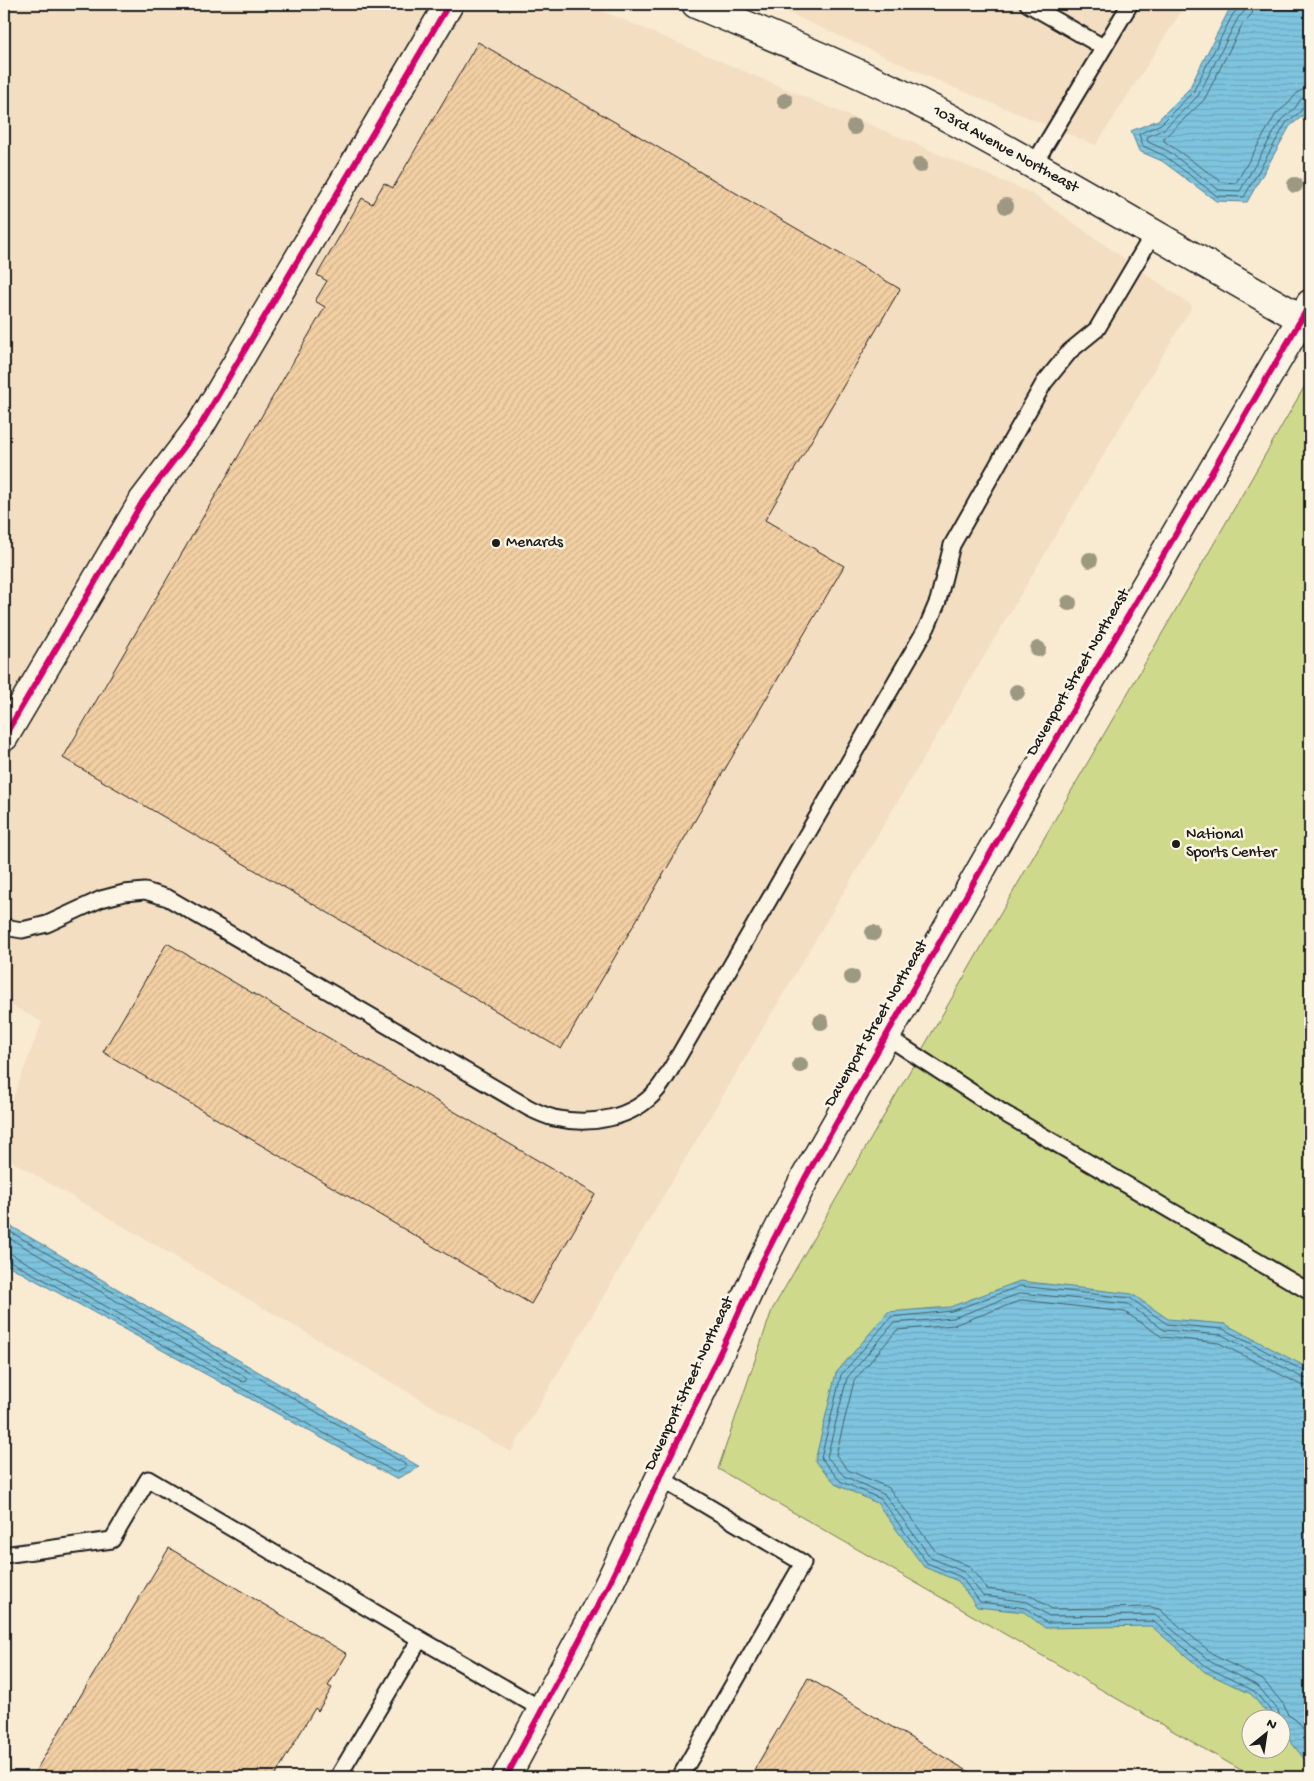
<svg xmlns="http://www.w3.org/2000/svg" width="1314" height="1781" viewBox="0 0 1314 1781" font-family="'Gochi Hand',sans-serif">
<defs>
<pattern id="water-rules" width="6" height="5" patternUnits="userSpaceOnUse" patternTransform="scale(1.25)"><rect width="6" height="5" fill="#7ec4de"/><path d="M0 2.5h6" fill="none" stroke="#6ca8be"/></pattern>
<pattern id="building-hatch" width="6" height="6" patternUnits="userSpaceOnUse" patternTransform="scale(1.25)"><rect width="6" height="6" fill="#f3d0a4"/><path d="M-1 1l2-2M0 6l6-6M5 7l2-2" fill="none" stroke="#d0b28d"/></pattern>
</defs>
<rect width="100%" height="100%" fill="#f9ead2"/>
<filter id="ink" filterUnits="userSpaceOnUse"><feTurbulence type="fractalNoise" baseFrequency=".02" numOctaves="2"/><feDisplacementMap in="SourceGraphic" scale="10" xChannelSelector="R" yChannelSelector="G"/><feConvolveMatrix kernelMatrix="1 2 1 2 8 2 1 2 1" color-interpolation-filters="sRGB"/></filter>
<g filter="url(#ink)">
<path fill="#f3dec1" d="M4 4H586L1031 193 1192 306 511 1452 4 1157 11 1103 42 1022 4 1001Z
M769 4H1186L1096 145 950 86Z"/>
<path fill="#ced98c" stroke="#757a54" fill-rule="evenodd" d="M1310 377V1777H1253L718 1469 772 1310ZM1252 1718H1282V1748H1252Z"/>
<path fill="url(#water-rules)" stroke="#578190" d="M1238 4H1310V103L1304 115 1290 126 1247 202 1216 201 1162 161 1139 151 1131 131 1158 120 1189 89 1229 10Z
M4 1222 420 1467 396 1479 4 1263Z
M1020 1281 1132 1294 1168 1319 1225 1324 1310 1369V1766L1282 1731V1718H1271L1251 1694 1205 1672 1151 1626 1045 1628 1024 1612 977 1607 958 1581 924 1567 877 1503 837 1485 815 1461 836 1373 888 1312 950 1307Z"/>
<g fill="none" stroke-linecap="round" stroke-linejoin="round">
<path stroke="#435f6a" stroke-width="1" d="M1240 4 1239 8 1233 14 1193 92 1161 124 1139 134 1143 146 1165 156 1217 196 1244 197 1286 123 1300 112 1305 104 1310 102
M1246 4 1244 12 1238 18 1198 96 1164 129 1147 137 1148 142 1168 151 1219 190 1240 191 1281 120 1295 108 1301 99 1310 96
M1254 4 1252 14 1243 23 1204 100 1164 138V141L1222 182 1236 183 1276 114 1289 103 1297 93 1304 89 1310 88
M4 1228 405 1464 406 1467 395 1472 8 1260 4 1259
M4 1235 246 1377 247 1381 243 1382 11 1254 4 1253
M1310 1387 1301 1385 1219 1343 1162 1337 1125 1312 1022 1300 954 1325 897 1330 854 1381 836 1455 848 1470 889 1488 936 1552 969 1566 987 1589 1030 1595 1052 1609 1150 1607 1159 1609 1215 1656 1263 1680 1284 1705 1288 1715 1296 1720 1310 1737
M1274 1718 1273 1713 1254 1691 1207 1667 1153 1621 1047 1623 1026 1608 980 1602 961 1577 927 1563 881 1499 840 1481 821 1458 841 1375 891 1317 952 1311 1020 1286 1130 1298 1167 1324 1223 1329 1306 1372 1310 1373
M1280 1718 1278 1710 1258 1686 1211 1662 1155 1615 1049 1616 1028 1602 983 1596 964 1572 931 1558 885 1495 844 1476 827 1457 847 1378 894 1323 953 1318 1021 1293 1128 1304 1164 1330 1222 1335 1303 1378 1310 1379"/>
</g>
<path fill="url(#building-hatch)" stroke="#1c1c1c" d="M478 42 900 289 765 520 844 566 561 1049 63 758 325 307 315 301 327 281 317 275 362 198 372 204 384 183 393 188Z
M167 943 595 1194 531 1304 103 1052Z
M169 1548 347 1654 328 1686 332 1688 318 1711 315 1708 274 1777H32Z
M808 1678 978 1777H750Z"/>
<g fill="none" stroke-linecap="round" stroke-linejoin="round">
<g stroke="#1c1c1c" stroke-width="19">
<path id="service" d="M1028 4 1103 47
M1034 164 1130 4
M4 927 22 930 47 924 101 899 124 893 145 891 168 898 529 1108C537 1112 546 1116 554 1118 590 1126 633 1119 657 1090 664 1082 669 1072 674 1064L927 627 938 601 952 545 1044 383 1070 351 1097 329 1153 234
M886 1036 1002 1112 1310 1292
M660 1478 803 1563 680 1777
M4 1555 112 1540 148 1479 420 1639 338 1777
M420 1639 543 1710"/>
</g>
<g stroke="#1c1c1c" stroke-width="31">
<path id="minor" d="M4 737 143 501 200 426 449 4"/>
</g>
<g stroke="#1c1c1c" stroke-width="31">
<path id="tertiary" d="M696 4C776 38 856 70 934 110 1059 176 1179 250 1302 319
M506 1777 604 1594 728 1336 762 1262 805 1178 1027 789 1310 304"/>
</g>
<use href="#service" stroke="#fcf5e5" stroke-width="15"/>
<use href="#minor" stroke="#fcf5e5" stroke-width="28"/>
<use href="#tertiary" stroke="#fcf5e5" stroke-width="28"/>
<g stroke="#fcf5e5" stroke-width="9">
<path id="cycleway" d="M4 737 143 501 200 426 449 4
M506 1777 604 1594 728 1336 762 1262 805 1178 1027 789 1310 304"/>
</g>
<use href="#cycleway" stroke="#d6006c" stroke-width="6"/>
</g>
<g fill="#9d9881">
<circle cx="785" cy="101" r="8"/>
<circle cx="854" cy="127" r="8"/>
<circle cx="920" cy="165" r="8"/>
<circle cx="1295" cy="185" r="8"/>
<circle cx="1006" cy="206" r="8"/>
<circle cx="1090" cy="560" r="8"/>
<circle cx="1069" cy="603" r="8"/>
<circle cx="1038" cy="649" r="8"/>
<circle cx="1017" cy="692" r="8"/>
<circle cx="873" cy="933" r="8"/>
<circle cx="852" cy="977" r="8"/>
<circle cx="821" cy="1022" r="8"/>
<circle cx="800" cy="1065" r="8"/>
</g>
</g>
<g fill="#1c1c1c" stroke="#fcf5e5" stroke-width="2">
<circle cx="496" cy="543" r="5"/>
<circle cx="1176" cy="844" r="5"/>
</g>
<g text-anchor="middle" dominant-baseline="central" stroke-width="5" stroke-linejoin="round" paint-order="stroke">
<g font-size="16" fill="#1c1c1c" stroke="#fcf5e5">
<text transform="translate(1005 150) rotate(29)">103rd Avenue Northeast</text>
<text transform="translate(1079 673) rotate(-60)">Davenport Street Northeast</text>
<text transform="translate(877 1024) rotate(-60)">Davenport Street Northeast</text>
<text transform="translate(690 1384) rotate(-65)">Davenport Street Northeast</text>
</g>
<g font-size="16" fill="#1c1c1c" stroke="#fcf5e5" text-anchor="start">
<text x="506" y="543">Menards</text>
<text x="1186" y="835">National<tspan x="1186" dy="18">Sports Center</tspan></text>
</g>
</g>
<rect width="1314" height="1781" fill="none" stroke="#fcf5e5" stroke-width="20"/>
<rect x="10" y="10" width="1294" height="1761" fill="none" stroke="#1c1c1c" stroke-width="2" filter="url(#ink)"/>
<g transform="translate(1266 1734) rotate(30)"><circle r="24" fill="#fcf5e5" stroke="#a29e95"/>
<path d="M0-4L9 19L0 12L-9 19Z" fill="#1c1c1c"/>
<text y="-8" font-size="14" font-weight="bold" text-anchor="middle" fill="#1c1c1c">N</text>
</g>
</svg>
